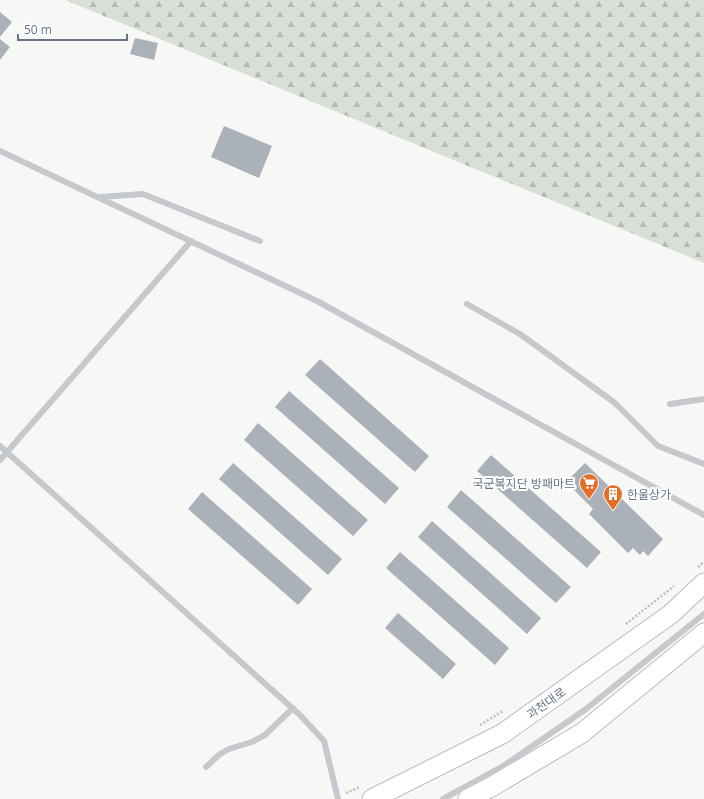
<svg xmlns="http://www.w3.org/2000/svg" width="704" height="799" viewBox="0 0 704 799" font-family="'Open Sans','Noto Sans KR',sans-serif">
<defs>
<pattern id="forest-firs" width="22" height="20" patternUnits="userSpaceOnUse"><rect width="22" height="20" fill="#d8dfd6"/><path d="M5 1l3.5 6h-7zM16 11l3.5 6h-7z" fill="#b3b9b3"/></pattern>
</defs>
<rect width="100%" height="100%" fill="#f7f8f5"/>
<path fill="url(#forest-firs)" d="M65 0H704V263Z"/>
<path fill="#abb1b9" d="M0 12 12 22 0 37Z
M135 38 158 43 154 60 130 54Z
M0 39 10 47 0 60Z
M224 126 272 146 259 178 211 157Z
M320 359 429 456 415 472 305 375Z
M289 391 399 488 385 504 275 407Z
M258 423 368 520 353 536 244 440Z
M491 455 601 552 587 568 477 471Z
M233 463 342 559 328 575 219 479Z
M585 463 663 539 648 556 643 551 640 555 633 548 628 553 589 514 593 509 566 482Z
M461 490 571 587 556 603 447 507Z
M202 492 312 589 298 605 188 509Z
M432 521 541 618 527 634 418 537Z
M400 552 509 648 495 665 386 568Z
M398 613 456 664 443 679 385 628Z"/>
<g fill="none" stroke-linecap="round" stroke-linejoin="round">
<g stroke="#b8bbc0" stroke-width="21">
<path id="primary" d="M372 799 502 734 671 614 704 583
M468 799 493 786 582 733 704 633"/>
</g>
<path stroke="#bdbfc2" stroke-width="2.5" stroke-dasharray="2 2" stroke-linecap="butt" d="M698 567 704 562
M626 624 674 586
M480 725 503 711
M346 793 360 787"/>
<path stroke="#c5c8cc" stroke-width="6" d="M0 151 317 301 704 515
M100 197 143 194 260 241
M467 304 520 334 615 403 658 446 704 464
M670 404 704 399
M0 446 300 715 324 741 338 799
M0 460 191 241
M206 767 220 754 229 749 252 742 265 735 293 708
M443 799 502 767 586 709 704 614"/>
<use href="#primary" stroke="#fff" stroke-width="19"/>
</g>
<defs>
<g id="supermarket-pin" transform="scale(1)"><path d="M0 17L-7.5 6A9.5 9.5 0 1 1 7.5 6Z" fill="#e56d27" stroke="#fff"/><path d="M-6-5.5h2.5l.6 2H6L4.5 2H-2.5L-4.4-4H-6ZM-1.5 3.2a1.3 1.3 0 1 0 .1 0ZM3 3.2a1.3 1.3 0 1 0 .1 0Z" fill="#fff"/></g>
<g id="building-pin" transform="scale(1)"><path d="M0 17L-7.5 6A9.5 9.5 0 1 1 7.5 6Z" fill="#e56d27" stroke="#fff"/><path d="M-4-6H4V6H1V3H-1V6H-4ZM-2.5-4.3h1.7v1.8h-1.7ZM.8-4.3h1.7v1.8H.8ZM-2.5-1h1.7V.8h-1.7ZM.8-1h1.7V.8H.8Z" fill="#fff"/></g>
</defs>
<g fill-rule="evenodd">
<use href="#supermarket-pin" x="589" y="483"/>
<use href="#building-pin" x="613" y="494"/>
</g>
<g text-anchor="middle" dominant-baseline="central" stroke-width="4" stroke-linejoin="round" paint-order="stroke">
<g font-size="12" fill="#667486" stroke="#fff" text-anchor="end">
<text x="575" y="483">국군복지단 방패마트</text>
<text x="627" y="494" text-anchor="start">한울상가</text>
</g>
<g font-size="12" fill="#667486" stroke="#fff">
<text transform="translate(546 703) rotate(-35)">과천대로</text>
</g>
</g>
<path d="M18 34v6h109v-6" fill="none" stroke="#667486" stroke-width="2"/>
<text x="24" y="34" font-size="12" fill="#667486" stroke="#ffffff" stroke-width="3" paint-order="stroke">50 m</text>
</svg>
